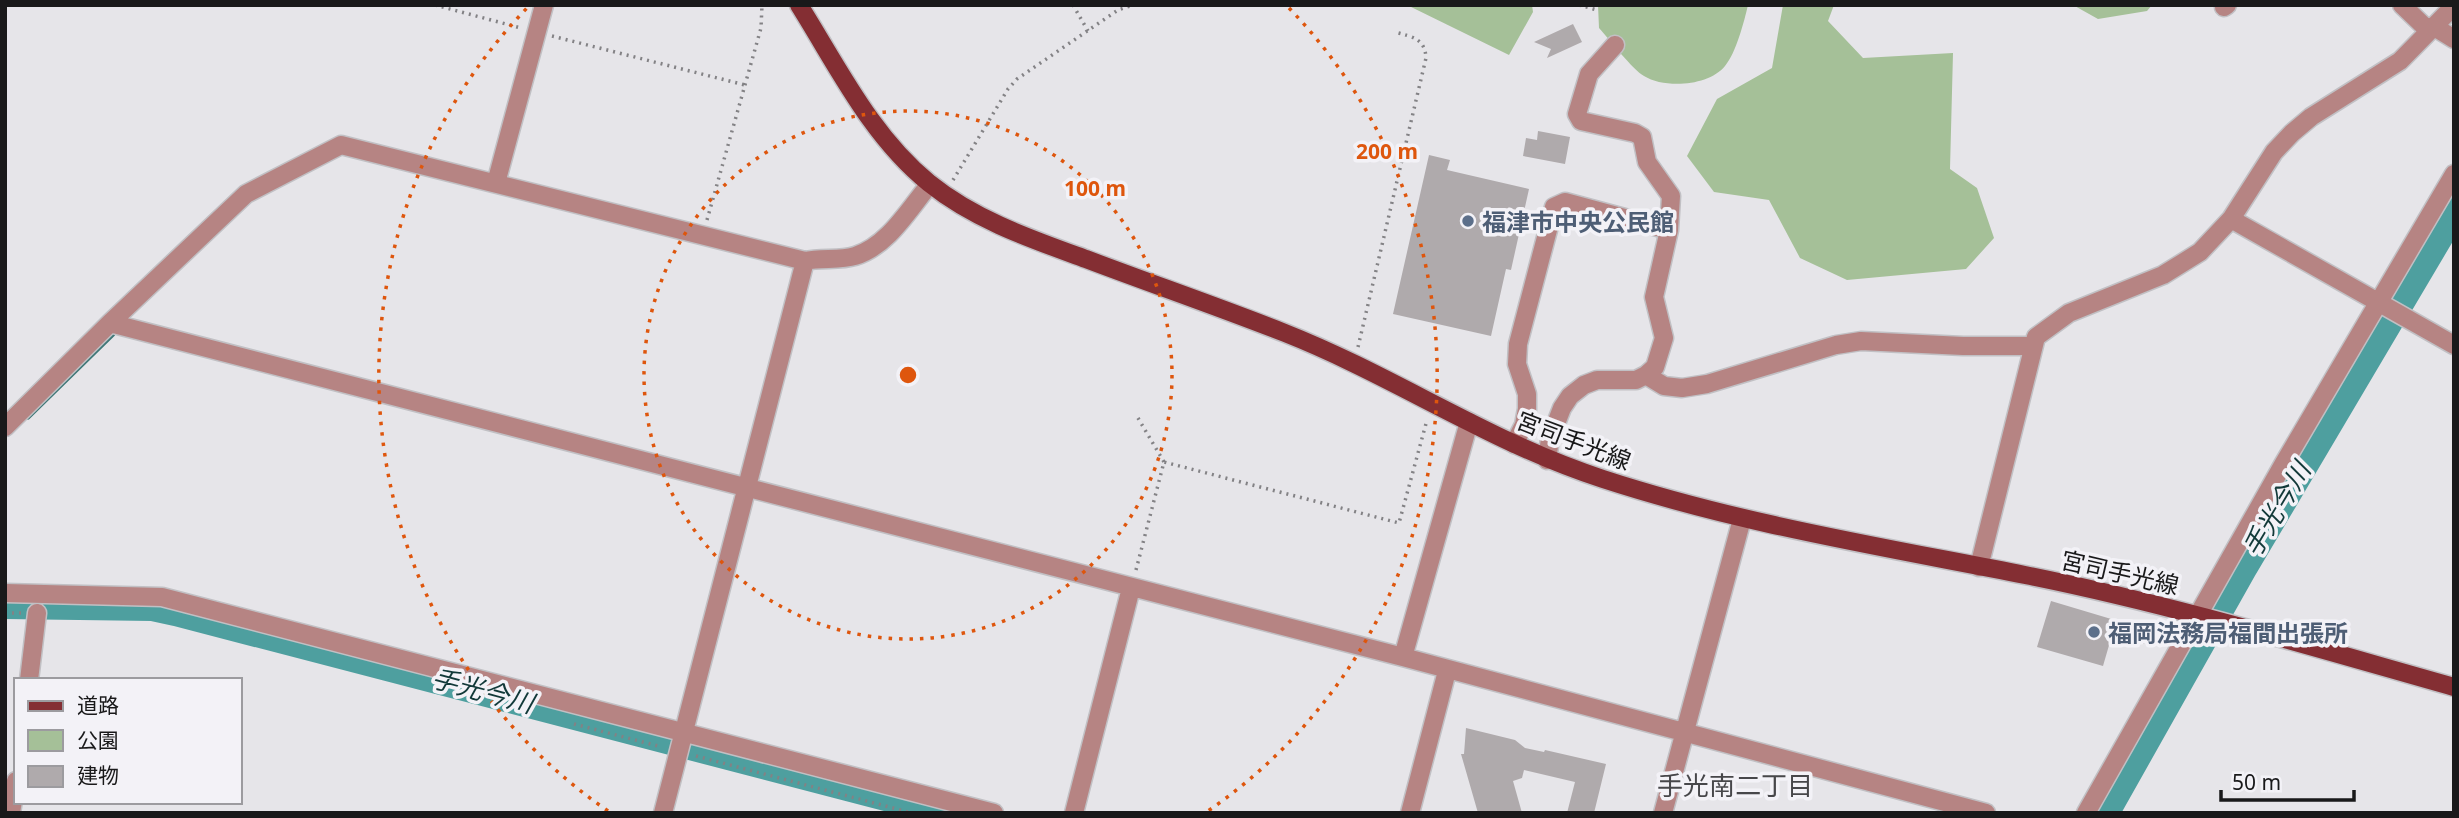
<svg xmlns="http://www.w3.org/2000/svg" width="2459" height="818" viewBox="0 0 2459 818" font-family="'Noto Sans','Noto Sans JP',sans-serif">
<rect width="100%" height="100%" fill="#e6e5e9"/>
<path fill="#a5c098" d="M1407 5H1532L1533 12 1509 55Z
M1598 5H1748C1744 22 1736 53 1725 66 1709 86 1665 89 1644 76 1633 70 1609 39 1599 28Z
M1783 5H1834L1828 21 1863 58 1953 53 1950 169 1977 188 1994 238 1966 269 1847 280 1800 258 1769 200 1714 192 1687 156 1717 99 1772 68Z
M2073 5H2152L2147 11 2098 19Z"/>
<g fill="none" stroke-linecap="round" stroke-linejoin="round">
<path stroke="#3e7777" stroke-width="5" d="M28 417 113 334"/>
<path stroke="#4e9f9f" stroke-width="32" d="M5 603 153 605 176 610 955 813
M2103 813 2241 568 2454 208"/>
</g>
<path fill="#afaaac" d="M1573 24 1582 42 1547 58 1551 49 1534 42Z
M1538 131 1570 137 1565 164 1523 156 1526 138 1537 140Z
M1429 155 1450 160 1447 170 1529 189 1511 270 1506 269 1491 336 1393 314Z
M2051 601 2148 630 2144 644 2112 635 2103 666 2037 647Z
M1466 728 1515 740 1525 748 1544 752 1545 750 1606 764 1594 813H1567L1575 782 1524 770 1522 778 1513 781 1522 813H1478L1461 754H1464Z"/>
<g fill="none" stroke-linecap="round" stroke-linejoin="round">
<g stroke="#c1c0c4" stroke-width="21">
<path id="minor" d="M2402 5 2429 31
M2224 7 2227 5
M2433 26 2454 39
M496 183 544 5
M2231 219 2454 345
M110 323 1403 657 1986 813
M1646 375 1664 386 1682 388 1707 384 1836 345 1861 341 1963 346H2033
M5 427 110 323 246 194 341 145 805 261C821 257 839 261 855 256 888 246 909 209 930 184
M1514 444 1524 425 1527 409V394L1517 364 1518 344 1554 207 1565 202 1669 230
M1547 460 1550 439 1562 408 1570 396 1584 385 1597 380H1636L1646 375 1655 367 1664 338 1654 297 1669 230 1671 196 1647 162 1642 137 1635 133 1581 121 1577 114 1589 74 1615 45
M1979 567 2036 337 2069 313 2163 275 2200 252 2231 219 2274 152 2292 133 2311 117 2400 61 2454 6
M5 593 162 597 994 813
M1403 657 1469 422
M29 680 37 613
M11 813 16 781
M663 813 805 261
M1074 813 1131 588
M1410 813 1447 671
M1663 813 1742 519
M2086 813 2284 463 2454 174"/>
</g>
<g stroke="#c1c0c4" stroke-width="21">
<path id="major" d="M799 5C838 67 871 136 929 183 975 220 1031 239 1086 259 1152 284 1219 307 1285 333 1394 376 1491 443 1603 479 1741 524 1883 547 2025 575 2170 604 2312 647 2454 687"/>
</g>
<path stroke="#838285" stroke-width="3.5" stroke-dasharray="2 5" stroke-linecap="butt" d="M435 5 521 28
M1073 5 1088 31
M1579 5 1597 10
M552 36 745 85
M953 180 1008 89 1017 79 1118 10 1133 5
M707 220 761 28 762 5
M1358 347 1426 58C1425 38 1412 37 1395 32
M1138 418 1164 462
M1136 570 1164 462 1399 523 1427 420
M5 613H21
M574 724 662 747
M696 756 912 813"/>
<use href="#minor" stroke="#b68483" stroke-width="18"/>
<use href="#major" stroke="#842e33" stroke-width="18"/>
</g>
<g fill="none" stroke="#de560d" stroke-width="3.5" stroke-dasharray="3.5 7">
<circle cx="908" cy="375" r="264"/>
<path d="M608 811A529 529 0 0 1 527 8M1289 8A529 529 0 0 1 1208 811"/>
</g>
<g fill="#5c6f8a" stroke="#f3f2f7" stroke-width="2.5">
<circle cx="1468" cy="221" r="7"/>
<circle cx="2094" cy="632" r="7"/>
</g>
<g text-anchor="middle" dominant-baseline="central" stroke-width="7" stroke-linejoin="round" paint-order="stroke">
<g font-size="24" font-weight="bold" fill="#4e5e75" stroke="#f3f2f7" text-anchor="start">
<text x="1482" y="221">福津市中央公民館</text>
<text x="2108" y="632">福岡法務局福間出張所</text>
</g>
<g font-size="24" fill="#19191a" stroke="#f3f2f7">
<text transform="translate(1574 440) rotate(21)">宮司手光線</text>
<text transform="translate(2120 572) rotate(13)">宮司手光線</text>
</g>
<g font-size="26" font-style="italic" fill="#123939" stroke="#f3f2f7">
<text transform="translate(2276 509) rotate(-59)">手光今川</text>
<text transform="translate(483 690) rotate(15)">手光今川</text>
</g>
<g font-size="26" fill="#47474a" stroke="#f3f2f7">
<text x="1735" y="785">手光南二丁目</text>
</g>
</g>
<circle cx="908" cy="375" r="10" fill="#de560d" stroke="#f3f2f7" stroke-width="3.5"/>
<g font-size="21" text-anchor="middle" font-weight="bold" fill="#de560d" stroke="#f3f2f7" stroke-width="7" stroke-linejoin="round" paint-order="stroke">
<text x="1387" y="159">200 m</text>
<text x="1095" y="196">100 m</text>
</g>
<rect width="2459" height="818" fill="none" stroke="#19191a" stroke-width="14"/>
<rect x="14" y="678" width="228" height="126" fill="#f3f2f7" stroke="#9c9b9f" stroke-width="2"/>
<rect x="28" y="701" width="35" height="10" fill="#842e33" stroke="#9c9b9f" stroke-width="2"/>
<text x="77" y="713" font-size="21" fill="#19191a">道路</text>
<rect x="28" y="730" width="35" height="21" fill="#a5c098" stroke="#9c9b9f" stroke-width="2"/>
<text x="77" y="748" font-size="21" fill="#19191a">公園</text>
<rect x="28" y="766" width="35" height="21" fill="#afaaac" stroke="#9c9b9f" stroke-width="2"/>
<text x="77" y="783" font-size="21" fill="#19191a">建物</text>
<path d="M2221 790v10h133v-10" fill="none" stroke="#19191a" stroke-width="3.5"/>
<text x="2232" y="790" font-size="21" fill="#19191a" stroke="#f3f2f7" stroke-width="5" paint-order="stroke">50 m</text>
</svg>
